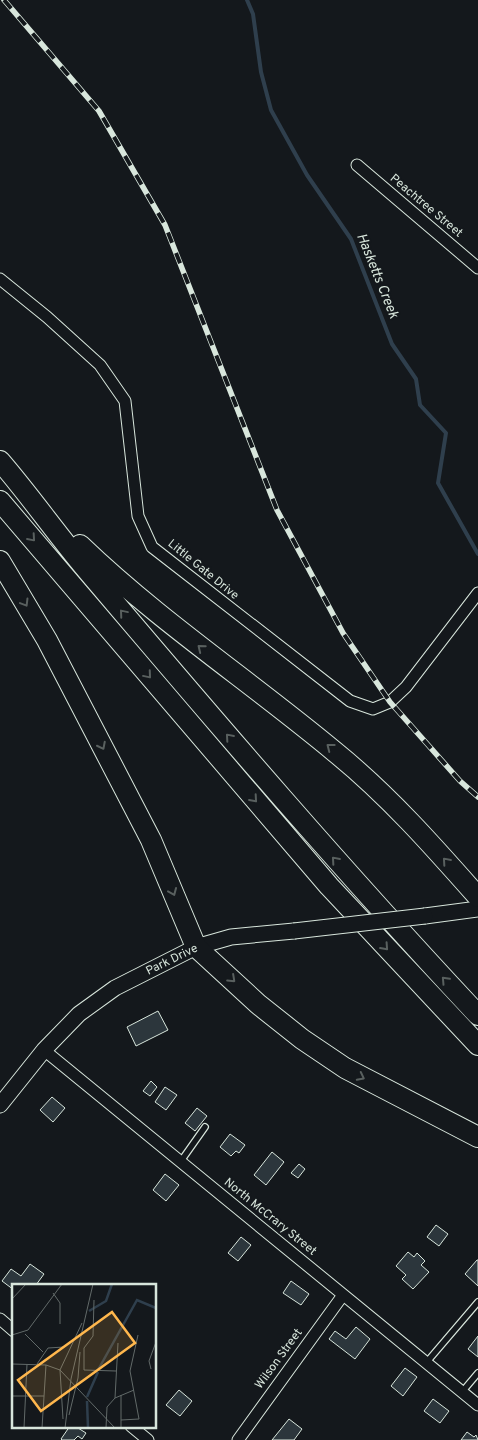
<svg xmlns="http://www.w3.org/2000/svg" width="478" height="1440" viewBox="0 0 478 1440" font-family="Overpass,sans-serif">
<rect width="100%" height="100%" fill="#14181c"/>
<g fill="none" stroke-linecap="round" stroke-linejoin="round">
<path stroke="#2f3f4d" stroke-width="4" d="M247 0 253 14 261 72 271 110 307 175 351 239 392 344 416 379 420 405 446 433 438 483 478 554"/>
</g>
<path fill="#2c363c" stroke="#d8e6dc" d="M158 1011 168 1030 136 1046 127 1027Z
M151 1081 157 1087 150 1096 143 1091Z
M165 1087 177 1095 166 1110 155 1102Z
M52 1097 65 1108 53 1122 40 1110Z
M197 1108 207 1116 195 1131 185 1123Z
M230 1134 245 1145 239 1153 236 1151 231 1156 220 1147Z
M272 1152 284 1162 266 1185 254 1175Z
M299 1164 305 1169 298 1178 291 1173Z
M165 1174 179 1185 166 1201 153 1190Z
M436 1225 448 1234 439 1246 427 1237Z
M241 1237 251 1245 238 1261 228 1253Z
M408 1252 414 1257 417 1253 425 1261 421 1265 429 1272 413 1289 402 1279 406 1275 396 1266Z
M477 1260H478V1286L465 1274Z
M30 1264 44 1274 36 1285H14V1290L2 1281 11 1269 21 1276Z
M291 1281 309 1294 301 1305 283 1293Z
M356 1327 370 1339 355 1359 329 1339 335 1331 346 1339Z
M478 1336V1357L468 1349Z
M405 1368 417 1377 403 1396 391 1386Z
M179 1390 192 1401 180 1416 166 1405Z
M433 1399 449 1411 440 1423 424 1411Z
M289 1419 302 1429 294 1440H272Z
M70 1426H80L78 1428 86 1433 82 1439 78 1436 74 1440H62L61 1439Z
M467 1432 474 1437 476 1435 478 1440H461Z"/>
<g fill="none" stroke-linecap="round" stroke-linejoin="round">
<g stroke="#d8e6dc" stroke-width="8">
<path id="lane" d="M181 1161 205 1127
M426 1363 478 1302
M462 1392 478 1373"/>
</g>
<g stroke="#d8e6dc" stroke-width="13">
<path id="street" d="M357 165 478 268
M0 279 47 317 100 365 125 401 138 516 152 547 350 701 373 709 390 702 406 687 478 593
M44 1050 478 1405
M0 1319 14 1331
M131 1426 148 1440
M238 1440 343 1295"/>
</g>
<g stroke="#d8e6dc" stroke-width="17">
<path id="secondary" d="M425 916 478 909
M0 1105 44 1050 79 1014 115 988 196 947 231 937 294 931"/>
</g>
<g stroke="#d8e6dc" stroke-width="22">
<path id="highway" d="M0 461C32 498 60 539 92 576 218 725 345 873 478 1015
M0 501 329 886 478 1045
M80 545C159 621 251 682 335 752 388 795 433 846 478 897
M0 561 47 640 151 840 196 947 258 1004 302 1039 345 1068 478 1137"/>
</g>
<use href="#lane" stroke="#14181c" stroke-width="5.5"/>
<use href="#street" stroke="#14181c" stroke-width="11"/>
<use href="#secondary" stroke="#14181c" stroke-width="15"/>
<use href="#highway" stroke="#14181c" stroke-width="20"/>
<g stroke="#d8e6dc" stroke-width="5.5">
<path id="rail" d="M4 0 99 111 165 225 277 510 343 633 390 702 460 781 478 797"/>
</g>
<use href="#rail" stroke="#14181c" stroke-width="4" stroke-dasharray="11" stroke-linecap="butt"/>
<g stroke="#d8e6dc" stroke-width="17" stroke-linecap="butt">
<path id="secondary-bridge" d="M294 931 425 916"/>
</g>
<use href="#secondary-bridge" stroke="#14181c" stroke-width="15"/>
</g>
<defs><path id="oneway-chevron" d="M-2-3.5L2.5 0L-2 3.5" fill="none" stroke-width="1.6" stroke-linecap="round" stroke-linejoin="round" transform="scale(1.25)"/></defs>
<g stroke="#59605f">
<use href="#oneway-chevron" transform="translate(32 538) rotate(49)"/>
<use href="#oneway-chevron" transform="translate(25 603) rotate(59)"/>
<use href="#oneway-chevron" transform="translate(123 613) rotate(-130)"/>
<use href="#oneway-chevron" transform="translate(201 648) rotate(-141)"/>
<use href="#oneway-chevron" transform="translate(148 675) rotate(50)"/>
<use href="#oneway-chevron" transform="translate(229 737) rotate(-131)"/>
<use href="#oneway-chevron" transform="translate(102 746) rotate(63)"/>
<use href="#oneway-chevron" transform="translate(330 747) rotate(-142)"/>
<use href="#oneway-chevron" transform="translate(254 799) rotate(49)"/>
<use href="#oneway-chevron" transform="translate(335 860) rotate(-131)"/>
<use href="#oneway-chevron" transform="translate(446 861) rotate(-131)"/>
<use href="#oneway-chevron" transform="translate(173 892) rotate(67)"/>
<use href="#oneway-chevron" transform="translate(385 947) rotate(48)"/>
<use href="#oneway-chevron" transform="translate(232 979) rotate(43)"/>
<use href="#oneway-chevron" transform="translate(445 980) rotate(-133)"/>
<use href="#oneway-chevron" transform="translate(361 1077) rotate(27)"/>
</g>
<g text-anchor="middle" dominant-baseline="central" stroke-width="4" stroke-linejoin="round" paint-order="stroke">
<g font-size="12" fill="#d8e6dc" stroke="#14181c">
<text transform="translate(426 206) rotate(40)">Peachtree Street</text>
<text transform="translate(203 570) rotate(39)">Little Gate Drive</text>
<text transform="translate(172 960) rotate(-26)">Park Drive</text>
<text transform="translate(270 1217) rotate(39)">North McCrary Street</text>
<text transform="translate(279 1359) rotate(-54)">Wilson Street</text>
</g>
<g font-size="14" font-style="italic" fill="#d8e6dc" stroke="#14181c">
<text transform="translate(377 276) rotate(68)">Hasketts Creek</text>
</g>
</g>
<g transform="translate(12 1284)">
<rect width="144" height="144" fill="#14181c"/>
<path fill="none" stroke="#2f3f4d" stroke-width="2.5" d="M77 27 94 17 100 0M86 86 125 16 144 24M75 113 86 88M75 117 76 144"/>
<path fill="none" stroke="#626a69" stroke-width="1" d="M41 9 48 19V40M0 15 14 0M82 16 81 52 72 64V86L104 87M13 50 31 68M0 51 16 46 50 0M0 80 34 81 48 86M25 80 36 64 52 63M139 85 137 77 144 58M48 86 103 144M109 111V144M0 112H32M103 114 106 59M57 131 66 94 68 68M51 135 48 86 70 39M109 136 127 135 118 87 126 51M12 144 15 80M30 144 34 81M53 144 59 95 81 0M94 144 95 123 103 114 122 106"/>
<path fill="#ffb74d" fill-opacity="0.15" stroke="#ffb74d" stroke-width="2.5" d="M100 28 123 59 29 127 6 96Z"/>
<rect width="144" height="144" fill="none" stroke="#d8e6dc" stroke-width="2.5"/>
</g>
</svg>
